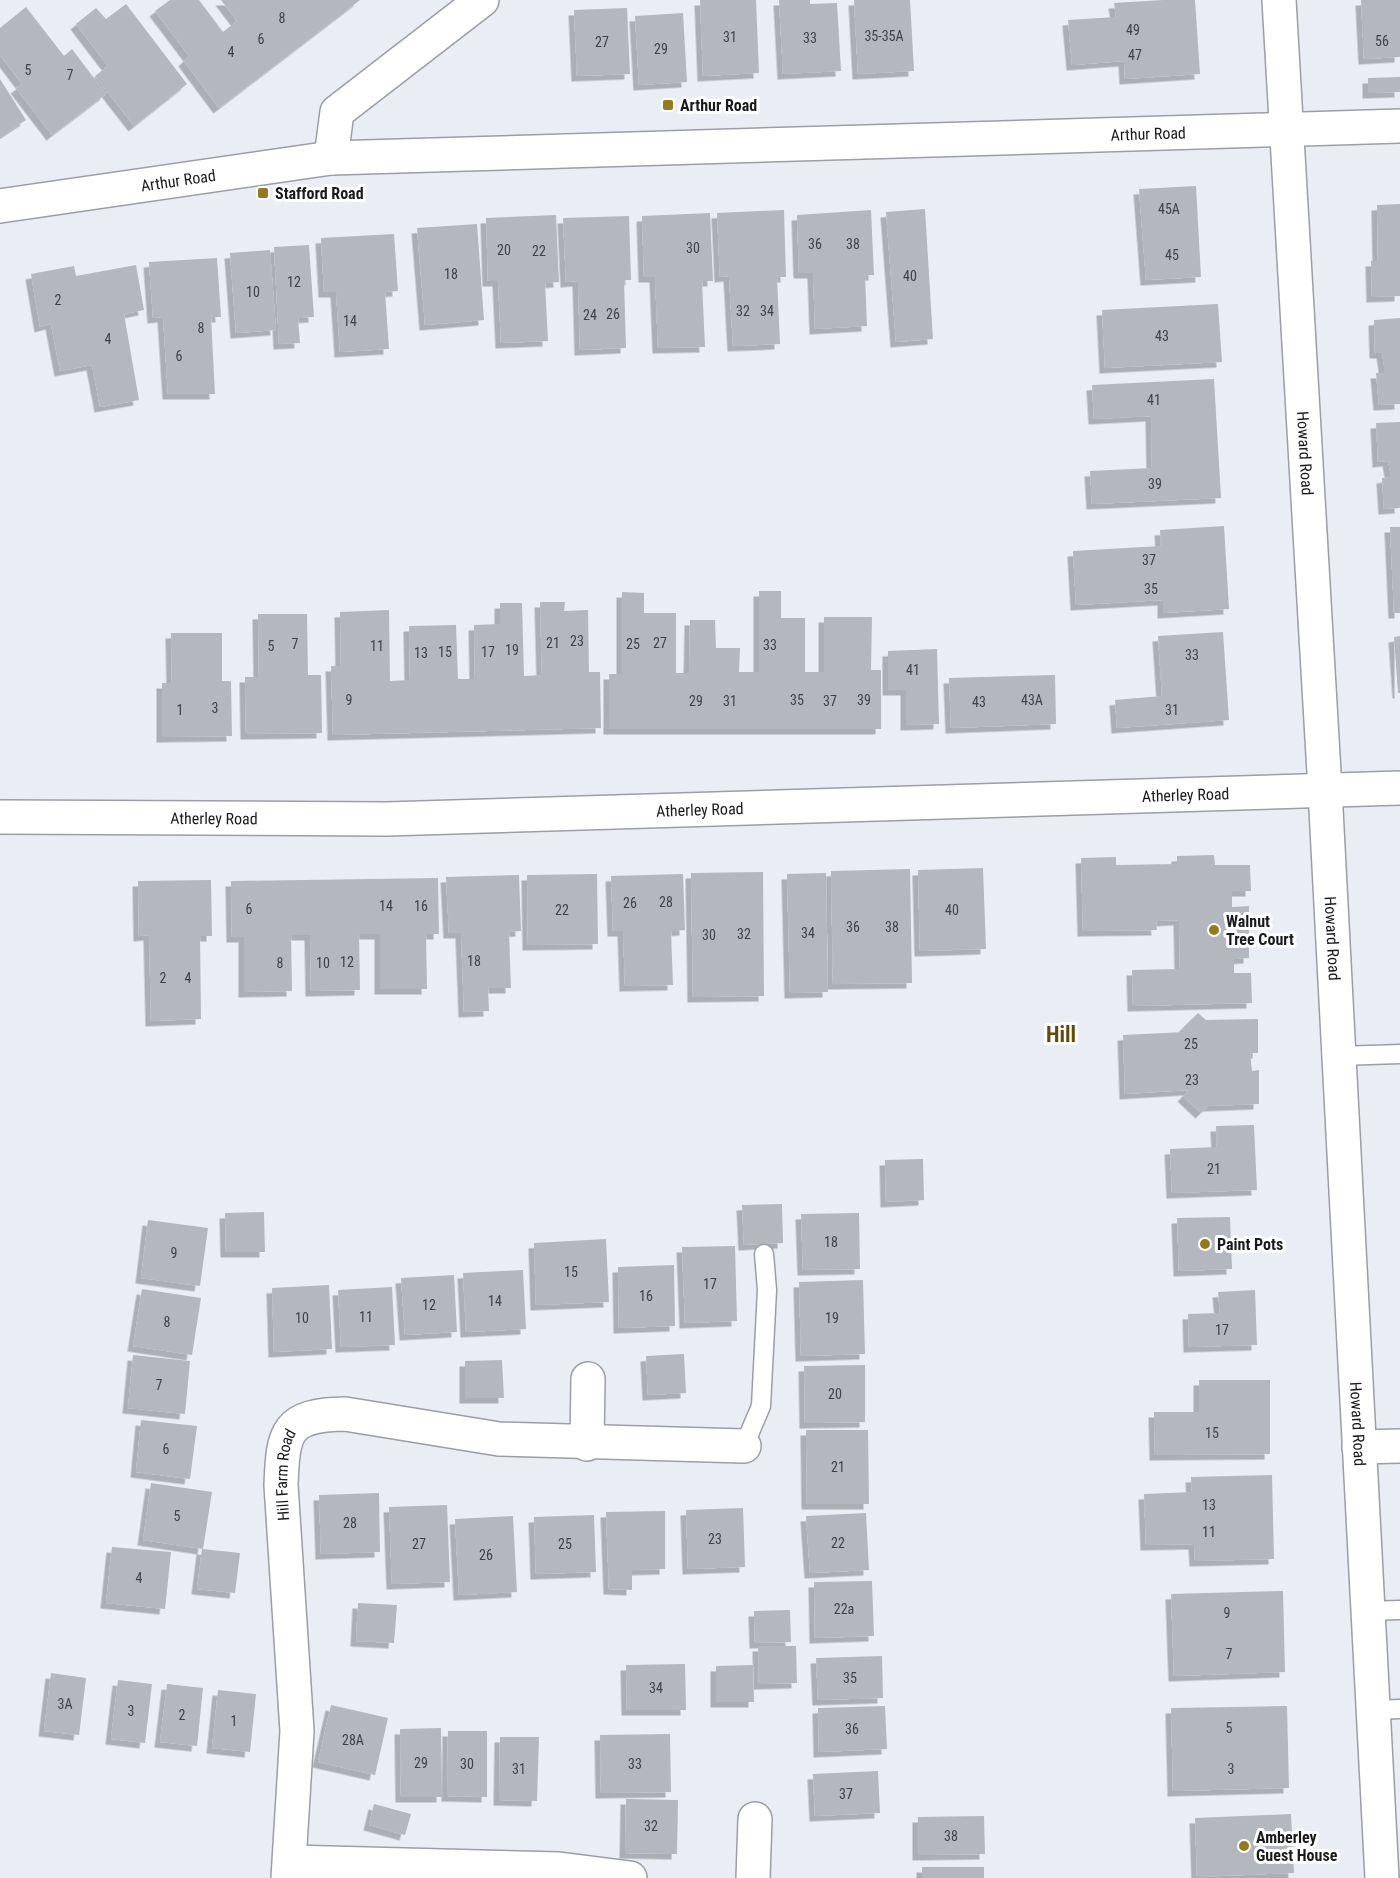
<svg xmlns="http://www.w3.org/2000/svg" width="1400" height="1878" viewBox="0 0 1400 1878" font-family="'Roboto Condensed',sans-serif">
<defs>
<filter id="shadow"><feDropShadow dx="-5.5" dy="5.5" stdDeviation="0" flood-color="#0004"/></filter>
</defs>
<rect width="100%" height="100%" fill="#ebedf5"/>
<path fill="#b4b7be" filter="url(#shadow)" d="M170 0H199L223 32 237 21 221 0H360L219 108 184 61 189 56 155 11Z
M700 0H756L759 73 703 76Z
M779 0H810V4L837 3 841 71 783 74Z
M854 0H910L914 71 858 74Z
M1163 0H1195L1200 74 1125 79 1124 61 1072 65 1068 20 1116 17 1114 3Z
M1361 0H1400V57L1364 59Z
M126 4 187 84 134 126 95 76 108 66 76 24 96 8 106 19Z
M26 7 64 56 72 49 106 94 52 135 16 88 22 84 0 55V28Z
M627 8 630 74 577 76 574 10Z
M683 13 687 82 639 85 635 16Z
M1400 77V92L1368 93V78Z
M0 79 26 120 0 137Z
M1196 186 1201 277 1146 280 1139 189Z
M1400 204V296L1372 297 1371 261H1378L1377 205Z
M925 209 933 339 896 342 886 212Z
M784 210 786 277H777L780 344 733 346 729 276 720 277 717 213Z
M871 210 874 275H865L867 326 815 329 813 273H799L797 215Z
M710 213 713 281H702L705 347 658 348 655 277H644L642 216Z
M556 215 559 282 545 283 548 341 501 343 498 281H488L486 218Z
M629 216 631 280H624L626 348 580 350 578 281 566 282 563 218Z
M477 224 484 320 425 325 417 228Z
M394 234 398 291 385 292 389 349 340 352 336 292H324L321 238Z
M309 245 314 317 298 318 300 343 279 344 274 247Z
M270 250 276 330 236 333 230 253Z
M217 258 221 317H211L215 394H168L163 317 153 318 149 262Z
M136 265 144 310 124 314 139 400 100 407 92 365 60 371 51 324 40 327 31 274 74 266 76 276Z
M1218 304 1222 362 1105 368 1102 310Z
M1400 318V404L1379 405 1376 373H1384V365L1382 353H1375L1374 320Z
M1214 379 1221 498 1092 504 1090 471 1152 468 1151 416 1094 419 1092 385Z
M1400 422V508L1384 509 1382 478 1390 477V471L1388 461 1378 462 1376 423Z
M1224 526 1229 609 1163 613V600L1076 605 1073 551 1161 546 1160 530Z
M1390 527H1400V613H1394Z
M759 591H781V618H805V672H824V617H872L871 670H881V729H609V674H622V592L644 593V613H676V673H689L690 620H715L716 648H740L739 672H759Z
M540 602H565L564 611 588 610 589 672H600L601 728 333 735 331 666H341L340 612 389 610 390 681 410 680 409 626 456 625 458 679H475L474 625 500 624V603H522L524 676 542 675Z
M258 614H307L308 675H321L322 733 246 734 245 677H259Z
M1223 632 1229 720 1117 728 1115 700 1162 696 1158 636Z
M171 633H222V681H231L232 736 162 737V683H172Z
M1400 636V693H1398L1394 637Z
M937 649 939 724 906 725V690H888V651Z
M1055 675 1056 724 951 728 949 678Z
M1214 855 1215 865H1250L1251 891H1232V907L1249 906V958L1234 959V973H1251L1252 1003 1133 1006 1132 970 1180 969 1179 920 1156 921 1157 930 1083 931 1081 858 1116 857V865L1177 864V856Z
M983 868 986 949 920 951 918 870Z
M910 869 912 983 833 984 831 871Z
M763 872 764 996 693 997 691 873Z
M826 873 828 992 790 993 787 874Z
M597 874 598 944 528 945 527 875Z
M683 874 685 930 671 931 673 985 625 986 623 931H613L611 876Z
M519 875 521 931 509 932 511 988H488L489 1011 464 1012 461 933H449L446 877Z
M438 878 439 934H426L427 989H380V934H359L360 990 311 991 310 935H291L292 991 244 992V937H232L231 881Z
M211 880 212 936H200L201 1019 151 1021 149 935 139 936 138 881Z
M1198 1013 1206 1020 1258 1019V1053H1250L1252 1071 1259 1070V1104L1208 1106 1201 1113 1183 1096 1189 1090 1125 1094 1123 1035 1185 1032 1182 1029Z
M1254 1125 1257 1190 1172 1193 1170 1149 1217 1147 1216 1126Z
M923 1159 924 1200 886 1202 885 1160Z
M782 1204 783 1243 744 1245 742 1205Z
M264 1212 265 1252H226L225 1213Z
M859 1213 860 1269 803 1270 801 1214Z
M1230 1217 1232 1269 1179 1271 1177 1218Z
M148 1220 208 1228 200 1286 141 1278Z
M606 1239 609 1302 536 1305 534 1243Z
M735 1246 737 1321 685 1323 682 1247Z
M674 1265 675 1326 619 1328 618 1267Z
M523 1270 526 1329 466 1332 463 1273Z
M454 1275 457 1332 405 1335 401 1278Z
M863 1280 865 1354 801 1356 799 1282Z
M329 1285 332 1349 274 1352 272 1288Z
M392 1287 395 1345 341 1347 338 1290Z
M142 1289 201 1298 192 1355 133 1346Z
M1255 1290 1257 1345 1189 1347 1188 1314 1220 1313 1218 1292Z
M684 1354 686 1393 648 1395 646 1356Z
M133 1355 190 1361 185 1414 128 1408Z
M502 1360 504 1398H465V1361Z
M865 1365V1422L805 1423 804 1366Z
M1199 1380H1270V1454L1155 1455 1154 1412H1199Z
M141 1420 197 1426 190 1479 136 1472Z
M806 1430H868L869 1504H807Z
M1272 1475 1274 1559 1195 1561 1194 1544 1146 1545 1144 1494 1192 1492 1191 1477Z
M151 1483 212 1492 203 1549 143 1540Z
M379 1493 380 1552 321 1554 319 1495Z
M447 1505 450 1582 392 1584 389 1507Z
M743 1508 745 1567 688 1569 686 1510Z
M665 1511V1569L632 1570V1590L609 1589 606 1512Z
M866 1513 869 1570 810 1573 806 1516Z
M594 1515 596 1572 536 1574 534 1517Z
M513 1516 517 1592 459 1595 455 1519Z
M112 1547 171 1552 165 1609 106 1603Z
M202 1549 240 1553 235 1593 197 1589Z
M872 1581 874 1636 815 1638 814 1582Z
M1283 1591 1285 1672 1174 1676 1171 1594Z
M358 1603 397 1605 394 1643 356 1641Z
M790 1610 791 1642 755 1643 754 1611Z
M758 1646H796L797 1683 759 1684Z
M882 1656 883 1698 818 1700 816 1658Z
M685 1664 686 1710H627L626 1665Z
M753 1665 754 1702H716V1666Z
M51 1673 86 1678 79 1735 44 1731Z
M118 1680 152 1684 145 1743 111 1739Z
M167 1684 203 1688 197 1746 160 1742Z
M218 1690 256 1694 250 1752 212 1748Z
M331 1705 388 1718 375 1775 318 1762Z
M885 1706 887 1749 819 1752 818 1708Z
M1287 1706 1289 1788 1173 1791 1171 1708Z
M441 1728 442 1797H401L400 1729Z
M448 1731H487V1797L447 1796Z
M670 1734 671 1792 601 1793 600 1735Z
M500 1737H539L537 1801 499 1800Z
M878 1771 880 1813 815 1816 813 1774Z
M626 1799 678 1800 677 1854 625 1853Z
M374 1804 411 1814 405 1835 369 1825Z
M1291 1814 1294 1873 1197 1877 1195 1818Z
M984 1816 985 1854 918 1855V1817Z
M922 1867H984V1878H922Z"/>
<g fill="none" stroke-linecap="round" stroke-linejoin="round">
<g stroke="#9b9ea5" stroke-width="21">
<path id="service" d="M1339 1056 1400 1054
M744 1446 761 1406 767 1290 764 1254
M1368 1611 1400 1610
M1374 1710 1400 1709"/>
</g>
<g stroke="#9b9ea5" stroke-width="36">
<g id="minor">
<path d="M331 158 337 112 482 0"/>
<path id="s1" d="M0 206 331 158 1400 126"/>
<path id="s2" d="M0 817 387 819 1400 788"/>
<path d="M587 1444 588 1379"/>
<path d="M1359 1447 1400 1446"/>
<path d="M290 1862 559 1869 630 1878"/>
<path id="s3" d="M288 1878 297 1731 281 1485C283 1431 286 1415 345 1414L499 1439 744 1446"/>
<path d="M753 1878 755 1819"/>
</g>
</g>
<g stroke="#9b9ea5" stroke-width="36">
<g id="tertiary">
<path id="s4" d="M1279 0 1325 790 1382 1878"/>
</g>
</g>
<use href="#service" stroke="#fff" stroke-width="18"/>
<use href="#minor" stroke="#fff" stroke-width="33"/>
<use href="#tertiary" stroke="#fff" stroke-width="33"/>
</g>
<g fill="#957921" stroke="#fff" stroke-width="2">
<rect x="662" y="99" width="12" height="12" rx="3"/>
<rect x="257" y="187" width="12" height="12" rx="3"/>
<circle cx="1214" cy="930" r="6"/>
<circle cx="1205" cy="1244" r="6"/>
<circle cx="1244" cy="1846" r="6"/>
</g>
<g text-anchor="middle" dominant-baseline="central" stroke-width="6" stroke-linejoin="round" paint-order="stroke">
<g font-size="14" fill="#404145">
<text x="282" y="18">8</text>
<text x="1133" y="30">49</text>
<text x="884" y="36">35-35A</text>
<text x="730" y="37">31</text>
<text x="810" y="38">33</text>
<text x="261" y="39">6</text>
<text x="1382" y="41">56</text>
<text x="602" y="42">27</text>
<text x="661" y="49">29</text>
<text x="231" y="52">4</text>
<text x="1135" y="55">47</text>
<text x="28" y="70">5</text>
<text x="70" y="75">7</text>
<text x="1169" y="209">45A</text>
<text x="815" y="244">36</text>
<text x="853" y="244">38</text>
<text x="693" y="248">30</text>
<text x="504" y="250">20</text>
<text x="539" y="251">22</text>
<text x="1172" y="255">45</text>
<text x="451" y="274">18</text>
<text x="910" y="276">40</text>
<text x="294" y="282">12</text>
<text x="253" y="292">10</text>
<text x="58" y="300">2</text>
<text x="743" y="311">32</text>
<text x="767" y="311">34</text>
<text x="613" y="314">26</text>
<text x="590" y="315">24</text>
<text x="350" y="321">14</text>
<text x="201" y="328">8</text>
<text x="1162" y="336">43</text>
<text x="108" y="339">4</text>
<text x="179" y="356">6</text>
<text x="1154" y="400">41</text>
<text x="1155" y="484">39</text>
<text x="1149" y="560">37</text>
<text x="1151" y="589">35</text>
<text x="577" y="641">23</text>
<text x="553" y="643">21</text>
<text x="660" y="643">27</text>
<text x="295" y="644">7</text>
<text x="633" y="644">25</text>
<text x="770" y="645">33</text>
<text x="271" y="646">5</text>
<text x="377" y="646">11</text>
<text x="512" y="650">19</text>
<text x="445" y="652">15</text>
<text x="488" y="652">17</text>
<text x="421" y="653">13</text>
<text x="1192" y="655">33</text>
<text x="913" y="670">41</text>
<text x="349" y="700">9</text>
<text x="797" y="700">35</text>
<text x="864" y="700">39</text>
<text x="1032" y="700">43A</text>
<text x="696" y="701">29</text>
<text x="730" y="701">31</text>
<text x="830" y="701">37</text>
<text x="979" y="702">43</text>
<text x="215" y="708">3</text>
<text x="180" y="710">1</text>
<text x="1172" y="710">31</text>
<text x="666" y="902">28</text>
<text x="630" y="903">26</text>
<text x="386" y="906">14</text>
<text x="421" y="906">16</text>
<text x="249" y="909">6</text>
<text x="562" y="910">22</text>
<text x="952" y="910">40</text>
<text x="853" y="927">36</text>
<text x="892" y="927">38</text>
<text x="808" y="933">34</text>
<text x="744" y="934">32</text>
<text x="709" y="935">30</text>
<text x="474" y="961">18</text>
<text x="347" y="962">12</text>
<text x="280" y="963">8</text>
<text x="323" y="963">10</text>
<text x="163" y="978">2</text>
<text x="188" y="978">4</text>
<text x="1191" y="1044">25</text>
<text x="1192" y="1080">23</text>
<text x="1214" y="1169">21</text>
<text x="831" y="1242">18</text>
<text x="174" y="1253">9</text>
<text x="571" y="1272">15</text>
<text x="710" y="1284">17</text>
<text x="646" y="1296">16</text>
<text x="495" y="1301">14</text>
<text x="429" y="1305">12</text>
<text x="366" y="1317">11</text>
<text x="302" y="1318">10</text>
<text x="832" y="1318">19</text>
<text x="167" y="1322">8</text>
<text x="1222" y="1330">17</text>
<text x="159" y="1385">7</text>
<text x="835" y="1394">20</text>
<text x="1212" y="1433">15</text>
<text x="166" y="1449">6</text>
<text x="838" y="1467">21</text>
<text x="1209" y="1505">13</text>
<text x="177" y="1516">5</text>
<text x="350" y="1523">28</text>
<text x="1209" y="1532">11</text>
<text x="715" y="1539">23</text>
<text x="838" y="1543">22</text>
<text x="419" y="1544">27</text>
<text x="565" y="1544">25</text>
<text x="486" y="1555">26</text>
<text x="139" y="1578">4</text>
<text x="844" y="1609">22a</text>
<text x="1227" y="1613">9</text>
<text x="1229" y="1654">7</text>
<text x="850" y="1678">35</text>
<text x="656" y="1688">34</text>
<text x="65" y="1704">3A</text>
<text x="131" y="1711">3</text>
<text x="182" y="1715">2</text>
<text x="234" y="1721">1</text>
<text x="1229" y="1728">5</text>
<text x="852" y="1729">36</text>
<text x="353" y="1740">28A</text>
<text x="421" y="1763">29</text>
<text x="467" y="1764">30</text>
<text x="635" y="1764">33</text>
<text x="519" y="1769">31</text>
<text x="1231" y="1769">3</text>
<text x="846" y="1794">37</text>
<text x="651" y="1826">32</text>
<text x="951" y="1836">38</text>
</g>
<g font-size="16" font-weight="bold" fill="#191a1d" stroke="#fff" text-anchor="start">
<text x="680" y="105">Arthur Road</text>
<text x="275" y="193">Stafford Road</text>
<text x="1226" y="921">Walnut<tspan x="1226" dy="18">Tree Court</tspan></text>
<text x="1217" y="1244">Paint Pots</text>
<text x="1256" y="1837">Amberley<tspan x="1256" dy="18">Guest House</tspan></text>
</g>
<g font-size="16" fill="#191a1d" stroke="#fff">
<text stroke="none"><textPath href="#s1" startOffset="1152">Arthur Road</textPath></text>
<text stroke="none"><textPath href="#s1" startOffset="180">Arthur Road</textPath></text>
<text stroke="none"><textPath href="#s4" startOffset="454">Howard Road</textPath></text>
<text stroke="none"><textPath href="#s2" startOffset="1186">Atherley Road</textPath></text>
<text stroke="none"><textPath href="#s2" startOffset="700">Atherley Road</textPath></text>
<text stroke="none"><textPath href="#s2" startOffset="214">Atherley Road</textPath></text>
<text stroke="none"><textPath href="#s4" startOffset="940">Howard Road</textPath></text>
<text stroke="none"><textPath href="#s4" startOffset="1426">Howard Road</textPath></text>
<text stroke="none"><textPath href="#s3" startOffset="404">Hill Farm Road</textPath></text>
</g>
<g font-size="22" font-weight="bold" fill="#5f4b0d" stroke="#fff">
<text x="1061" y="1034">Hill</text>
</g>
</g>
</svg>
